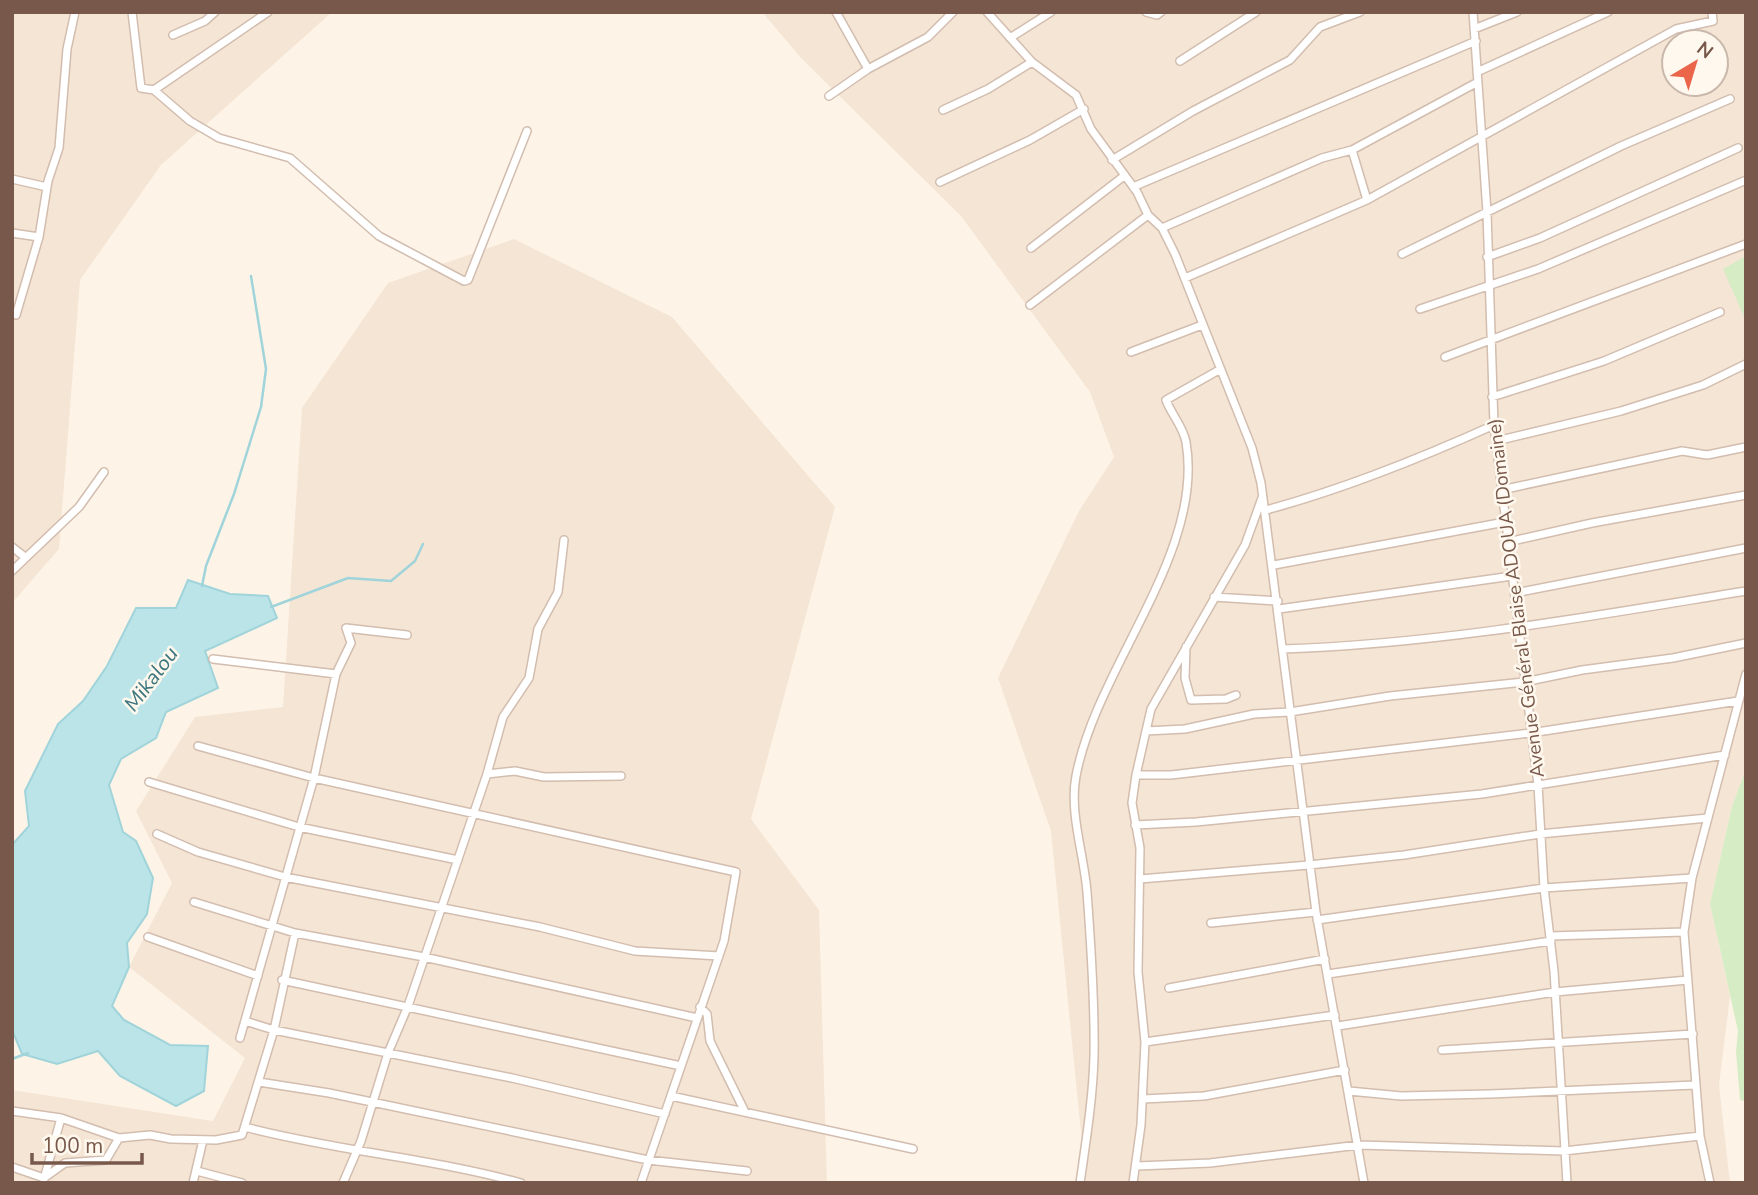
<svg xmlns="http://www.w3.org/2000/svg" width="1758" height="1195" viewBox="0 0 1758 1195" font-family="'Nunito Sans',sans-serif">
<rect width="100%" height="100%" fill="#fdf4e7"/>
<path fill="#f5e5d5" fill-rule="evenodd" d="M12 12H332L161 165 80 280 59 549 12 603Z
M762 12H1746V769L1732 806 1710 904 1730 996 1719 1085 1730 1183H1086L1051 831 998 678 1079 511 1114 457 1090 392 961 216 801 58ZM1674 42H1716V84H1674Z
M514 239 672 317 835 507 751 819 819 910 827 1183H12V1090L213 1121 245 1058 129 967 172 883 136 811 195 717 283 707 302 408 388 283Z"/>
<path fill="#d6ecc5" d="M1746 256V321L1723 269Z
M1746 769V1101L1740 1100 1736 1052 1738 1031 1710 904 1732 806Z"/>
<path fill="#bbe4e8" stroke="#a0d4da" stroke-width="2" d="M188 580 230 594 268 596 277 618 205 651 218 688 166 712 156 738 121 759 109 785 123 832 136 841 153 878 147 914 127 943 129 967 112 1006 124 1020 170 1045 208 1046 204 1091 176 1106 120 1076 98 1051 57 1064 22 1054 12 1030V845L29 826 25 791 58 724 83 701 107 666 136 608H176Z"/>
<g fill="none" stroke-linecap="round" stroke-linejoin="round">
<path stroke="#a0d4da" stroke-width="2.5" d="M202 586 206 566 234 494 261 407 266 369 251 276
M271 607 348 578 391 581 415 561 423 544
M12 1059 28 1053"/>
<g stroke="#d2bdaf" stroke-width="10">
<path id="street" d="M132 12 141 88 154 90 190 121 219 138 290 158 379 236 464 281 468 280 527 131
M836 12 868 69
M987 12 1032 62 1076 95 1091 129 1137 192 1148 215 1162 228 1175 254 1252 448 1261 483 1316 912 1364 1183
M1146 12 1157 15 1161 12
M1473 12 1487 212 1494 425 1538 785 1544 888 1554 971 1567 1183
M1474 29 1517 12
M173 35 205 21 215 12
M1010 38 1051 12
M1180 61 1256 12
M1477 72 1608 12
M154 90 268 12
M829 96 868 69 928 37 953 12
M943 110 988 89 1032 62
M1352 150 1367 200
M1112 160 1193 111 1290 60 1320 27 1360 12
M12 179 47 187
M940 182 1030 140 1084 109
M1133 187 1476 41
M1162 228 1322 158 1352 150 1476 83
M12 233 39 237
M1031 248 1124 176
M1402 254 1621 146 1730 99
M1487 257 1540 238 1738 148
M1185 278 1367 200 1676 29 1713 21 1712 12
M1030 305 1148 215
M1420 309 1538 269 1744 181
M16 315 39 237 48 181 59 148 67 49 75 12
M1131 352 1202 325
M1445 357 1746 244
M1492 397 1604 361 1720 312
M1496 441 1621 411 1703 385 1746 364
M1501 490 1682 451 1707 455 1746 447
M1266 510C1344 489 1421 458 1494 425
M1508 542 1592 523 1746 495
M12 547 25 557
M1274 565 1505 522
M12 571 79 507 104 472
M1515 593 1746 548
M1214 597 1278 601
M1279 609 1512 576
M1186 647 1185 678 1191 700 1226 699 1236 695
M1283 649C1438 644 1592 616 1746 591
M213 659 336 674
M1146 731 1185 729 1254 714 1290 712 1390 696 1524 682 1582 670 1673 658 1746 643
M198 746 314 778 736 872 724 941 641 1183
M487 774 515 771 544 777 621 776
M1136 775H1171L1531 733 1738 701
M149 782 299 827 458 860
M1135 825 1196 822 1482 794 1725 755
M157 834 198 852 285 877 540 927 635 951 719 956
M1140 879 1309 865 1404 855 1540 834 1708 818
M194 902 295 933 424 957 697 1018
M1317 920 1544 888 1692 878
M1211 923 1316 912
M1550 936 1684 932
M148 937 258 976
M1328 974 1551 941
M282 980 681 1066
M1169 988 1325 959
M700 1007 707 1014 710 1041 745 1112
M245 1021 274 1030 512 1078 665 1114
M1338 1026 1555 992 1688 980
M240 1038 314 778 336 674 351 643 346 628 407 635
M1145 1042 1335 1015
M1442 1050 1693 1034
M259 1082 329 1093 648 1160 747 1171
M1349 1091 1401 1096 1490 1094 1695 1085
M671 1096 913 1149
M1143 1099 1204 1096 1345 1070
M12 1111 61 1118 119 1138 150 1135 171 1139 216 1140 242 1135 274 1030 295 933
M245 1127C336 1151 431 1158 521 1183
M1137 1166 1210 1163 1359 1145 1564 1151 1700 1136
M12 1167 44 1178 65 1163 106 1160 119 1138
M197 1171 242 1183
M44 1179 61 1118
M193 1183 203 1140
M343 1183 361 1141 388 1053 408 1006 487 774 503 717 529 678 538 629 558 592 564 540
M1080 1183C1086 1141 1093 1098 1094 1056 1095 1002 1091 945 1087 892 1084 854 1069 813 1076 776 1097 666 1205 553 1186 442 1183 426 1171 414 1166 400L1219 370
M1133 1183 1141 1125 1145 1042 1138 972 1140 848 1132 803 1136 775 1151 709 1245 545 1262 498
M1710 1183 1700 1136 1684 932 1692 878 1746 674"/>
</g>
<use href="#street" stroke="#fff" stroke-width="7"/>
</g>
<g text-anchor="middle" dominant-baseline="central" stroke-width="5" stroke-linejoin="round" paint-order="stroke">
<g font-size="19" fill="#78584a" stroke="#fff8ee">
<text transform="translate(1516 598) rotate(-97)">Avenue Général Blaise ADOUA (Domaine)</text>
</g>
<g font-size="21" font-style="italic" fill="#3c767e" stroke="#fff8ee">
<text transform="translate(151 679) rotate(-53)">Mikalou</text>
</g>
</g>
<rect width="1758" height="1195" fill="none" stroke="#78584a" stroke-width="28"/>
<g transform="translate(1695 63) rotate(38)"><circle r="33" fill="#fff8ee" stroke="#c9b8ac" stroke-width="2"/>
<path d="M0-5L12 26L0 18L-12 26Z" fill="#ea6549"/>
<text y="-10" font-size="19" font-weight="bold" text-anchor="middle" fill="#78584a">N</text>
</g>
<path d="M32 1153v10h110v-10" fill="none" stroke="#78584a" stroke-width="3.5"/>
<text x="42" y="1153" font-size="21" fill="#78584a" stroke="#fff8ee" stroke-width="5" paint-order="stroke">100 m</text>
</svg>
